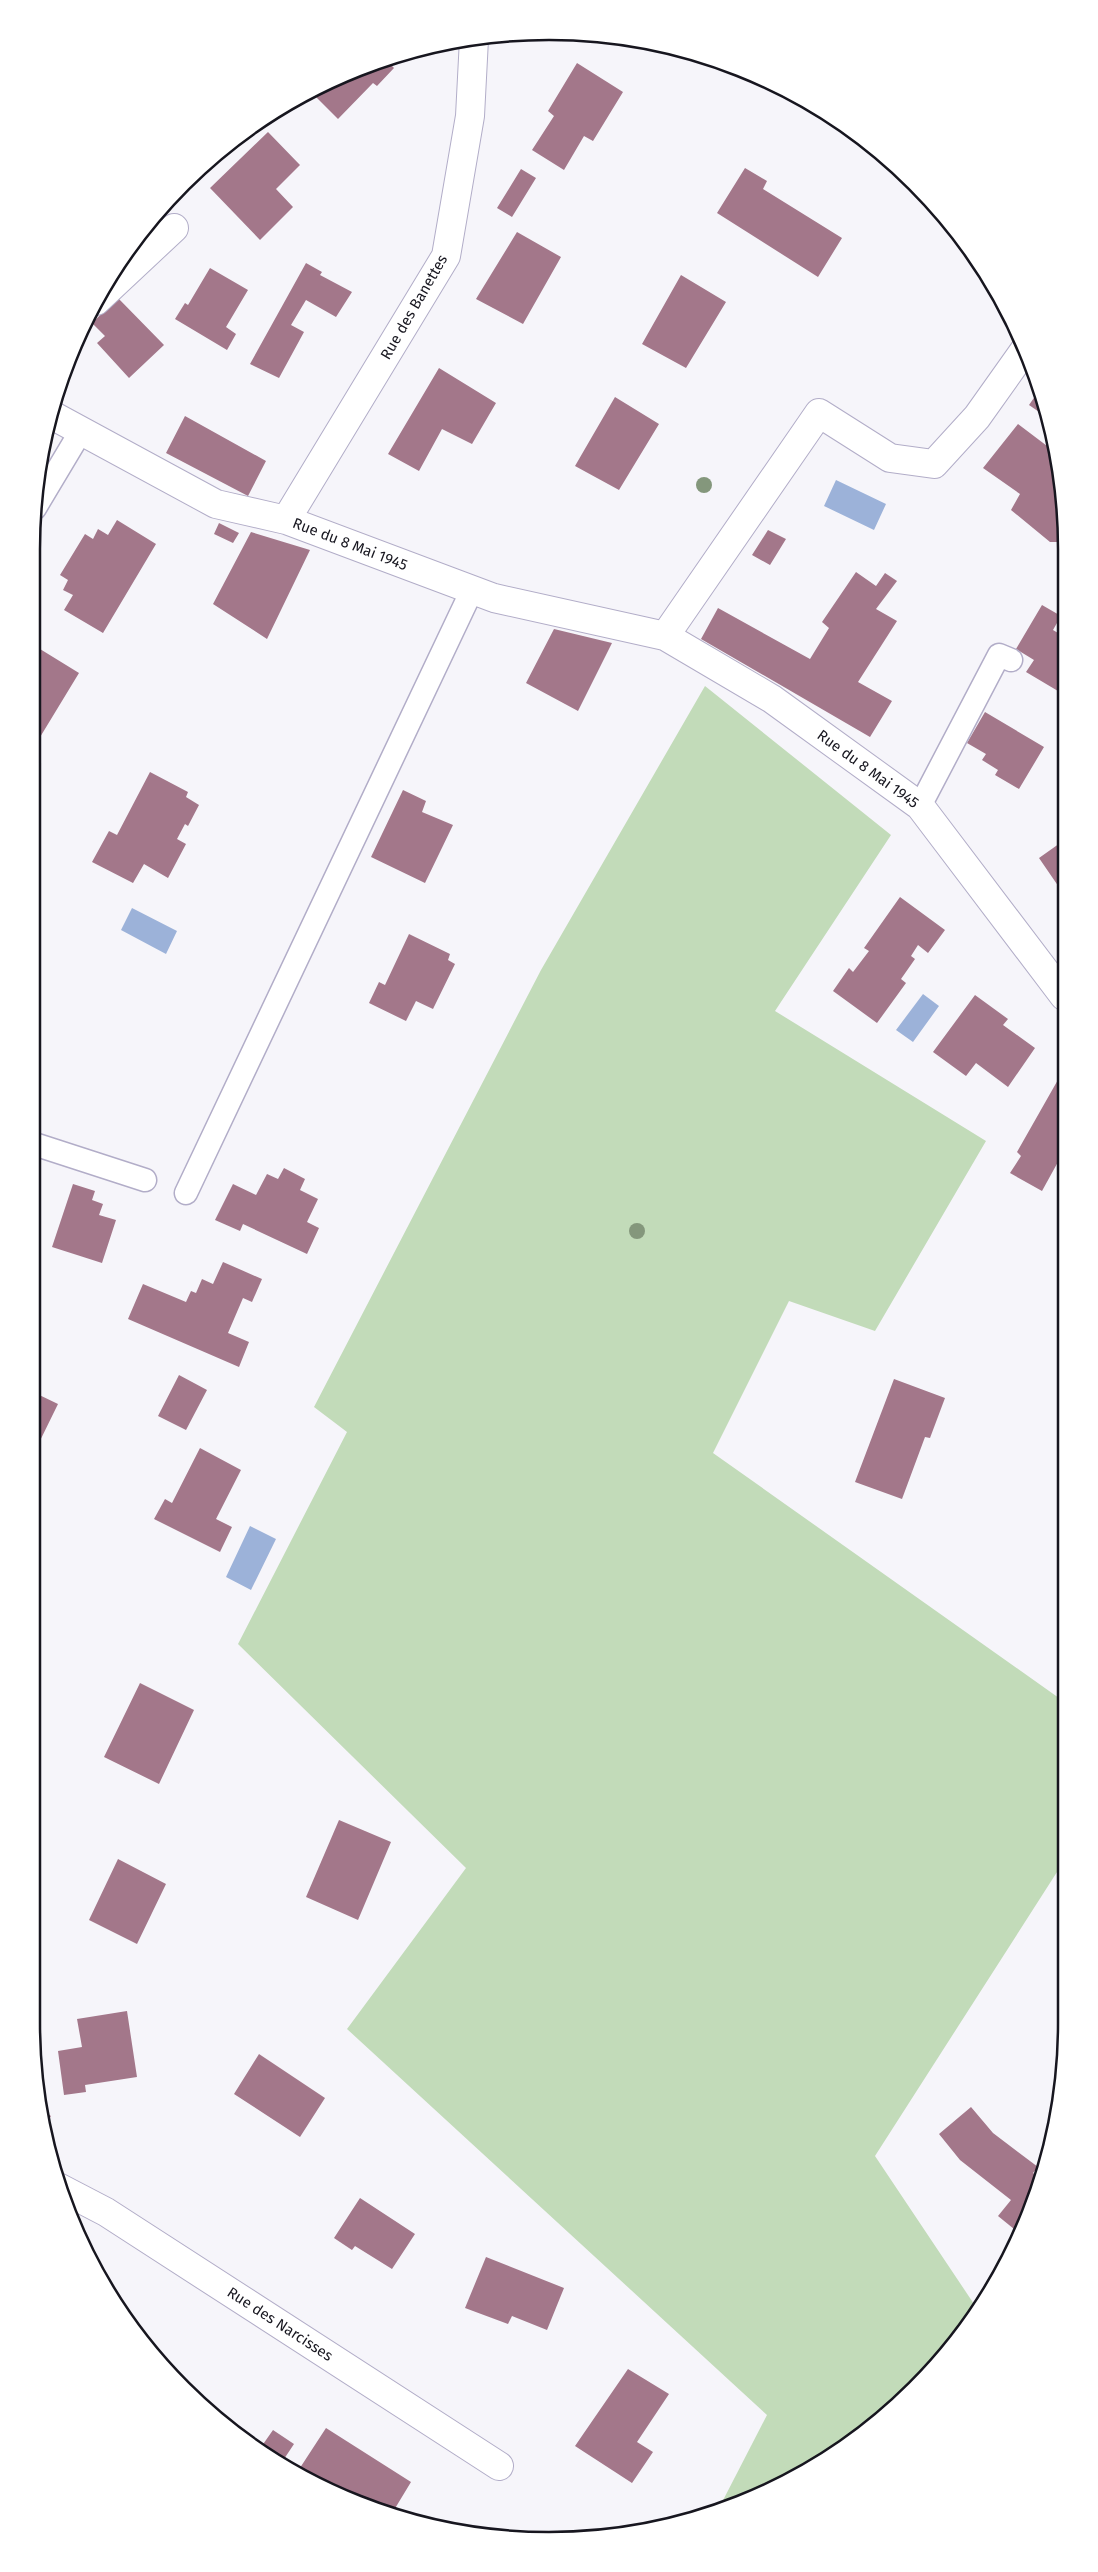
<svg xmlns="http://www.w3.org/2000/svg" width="1098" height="2572" viewBox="0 0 1098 2572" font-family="'Fira Sans',sans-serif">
<rect width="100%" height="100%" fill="#f6f5fa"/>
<path fill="#c2dbb9" d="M705 686 891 835 775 1011 986 1141 875 1331 789 1301 713 1453 1066 1703V1858L875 2156 976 2307C970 2331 951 2348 934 2365 920 2381 906 2399 890 2413 839 2455 781 2491 718 2510L767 2415 347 2029 466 1868 238 1644 347 1432 314 1407 541 970Z"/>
<path fill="#9cb2d9" d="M836 480 886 504 874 530 824 506Z
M132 908 177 931 166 954 121 930Z
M923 994 939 1006 913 1042 896 1030Z
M250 1526 276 1539 251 1590 226 1577Z"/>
<path fill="#a3778a" d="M386 60 394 68 377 86 373 83 338 119 310 91 320 85Z
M577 63 623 92 593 141 584 136 564 170 532 150 554 116 548 111Z
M792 96 825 113 822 118 790 100Z
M268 132 300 165 276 189 293 207 260 240 210 188Z
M745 168 767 181 763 189 842 238 818 277 717 213Z
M521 169 536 178 512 217 497 208Z
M517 232 561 257 523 324 476 299Z
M306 263 322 272 320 275 352 292 336 317 306 300 291 325 304 332 279 378 250 364Z
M210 268 248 290 226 327 236 334 227 350 175 319 185 303 188 305Z
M681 275 726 302 686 368 642 344Z
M118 298 164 345 129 378 97 343 105 336 92 323Z
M439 368 496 403 472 444 442 429 419 471 388 454Z
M1038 392 1045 416 1029 405Z
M615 397 659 424 619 490 575 466Z
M185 416 266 461 248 496 166 453Z
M1018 424 1055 452 1062 481V536L1057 542H1050L1011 510 1020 494 983 468Z
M117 520 156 544 103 633 64 610 73 595 63 590 68 580 60 575 85 534 93 539 98 529 108 535Z
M219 523 239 533 233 543 214 534Z
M768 530 786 539 770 565 752 555Z
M251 532 310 550 267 639 213 604Z
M856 572 876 586 885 573 897 581 876 609 897 621 858 682 892 701 870 737 701 639 718 608 810 659 829 628 822 622Z
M1042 605 1061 616 1053 630 1063 636V694L1026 672 1034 660 1016 649Z
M554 629 612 643 578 711 526 683Z
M40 649 79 673 31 752V663Z
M985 712 1044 747 1019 789 995 775 998 770 982 760 986 754 967 743Z
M150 772 188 792 186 797 199 805 188 826 185 824 177 839 186 844 168 878 144 864 133 883 92 862 109 831 117 835Z
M403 790 426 801 422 812 453 825 425 883 371 857Z
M1063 841V893L1039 858Z
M900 897 945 930 928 953 918 945 911 956 915 959 901 979 906 983 877 1023 833 991 849 968 853 972 869 951 864 948Z
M409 934 450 954 448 960 455 964 433 1009 416 1001 406 1021 369 1003 379 982 385 985Z
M975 995 1008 1019 1003 1025 1035 1048 1008 1087 976 1063 966 1076 933 1052Z
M1059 1078 1064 1080V1130L1060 1137 1064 1140V1151L1042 1191 1010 1173 1021 1156 1017 1152Z
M284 1168 305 1179 300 1190 318 1199 307 1222 319 1228 307 1254 243 1224 240 1231 215 1220 233 1184 256 1195 267 1174 278 1179Z
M73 1184 95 1191 92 1200 103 1204 99 1215 116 1220 102 1263 52 1247Z
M223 1262 262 1279 252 1302 243 1298 228 1333 249 1342 239 1367 128 1319 143 1284 186 1302 191 1291 196 1293 202 1279 213 1284Z
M179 1375 207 1390 186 1430 158 1416Z
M894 1379 945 1398 930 1438 925 1437 902 1499 855 1482Z
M31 1391 58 1404 33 1455 31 1454Z
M200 1448 241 1470 216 1519 232 1527 220 1552 154 1519 165 1499 172 1503Z
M140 1683 194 1710 159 1784 104 1757Z
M339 1820 391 1842 358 1920 306 1897Z
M118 1859 166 1884 137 1944 89 1920Z
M127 2011 137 2077 85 2085 86 2092 64 2095 58 2051 82 2047 77 2019Z
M259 2054 325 2098 300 2137 234 2094Z
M971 2107 993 2133 1038 2167 1033 2173 1042 2180 1039 2190 1019 2233 998 2216 1011 2200 960 2160 939 2134Z
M40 2109 51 2116 43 2129 41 2124Z
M360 2198 415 2234 392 2269 355 2246 352 2250 334 2238Z
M486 2257 564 2288 547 2330 512 2316 508 2324 465 2308Z
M628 2369 669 2394 637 2442 653 2452 632 2483 575 2446Z
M326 2428 411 2482 391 2515 375 2510 335 2484 331 2490 296 2474Z
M273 2430 294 2444 280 2465 259 2450Z"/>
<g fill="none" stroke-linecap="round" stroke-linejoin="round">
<g stroke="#b2adc8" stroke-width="25">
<path id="lane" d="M35 508 81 431
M920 806 999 655 1011 660
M31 1143 145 1180
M186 1193 472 590"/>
</g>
<g stroke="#b2adc8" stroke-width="30">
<path id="street" d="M96 301 174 228
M50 414 216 504 286 520 494 598 665 636 772 699 920 806 1064 996
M286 520 446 256 470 116 474 39
M665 636 819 413 890 458 934 464 977 417 1026 348
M58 2187 106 2212 499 2466"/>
</g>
<use href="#lane" stroke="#fff" stroke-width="22"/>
<use href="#street" stroke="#fff" stroke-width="28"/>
</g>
<g fill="#84977c">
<circle cx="704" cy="485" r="8"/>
<circle cx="637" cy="1231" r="8"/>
</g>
<g text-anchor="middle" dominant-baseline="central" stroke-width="4" stroke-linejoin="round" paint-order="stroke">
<g font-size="15" fill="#17161f" stroke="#fff">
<text transform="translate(414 307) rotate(-60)">Rue des Banettes</text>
<text transform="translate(350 544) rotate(21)">Rue du 8 Mai 1945</text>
<text transform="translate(868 769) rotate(36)">Rue du 8 Mai 1945</text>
<text transform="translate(280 2324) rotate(33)">Rue des Narcisses</text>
</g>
</g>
<path d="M0 0H1098V2572H0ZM549 40H549A509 509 0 0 1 1058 549V2023A509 509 0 0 1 549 2532H549A509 509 0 0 1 40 2023V549A509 509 0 0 1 549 40Z" fill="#fff" fill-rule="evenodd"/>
<path fill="none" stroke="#17161f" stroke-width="2.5" d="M549 40H549A509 509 0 0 1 1058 549V2023A509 509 0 0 1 549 2532H549A509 509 0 0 1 40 2023V549A509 509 0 0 1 549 40Z"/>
</svg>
